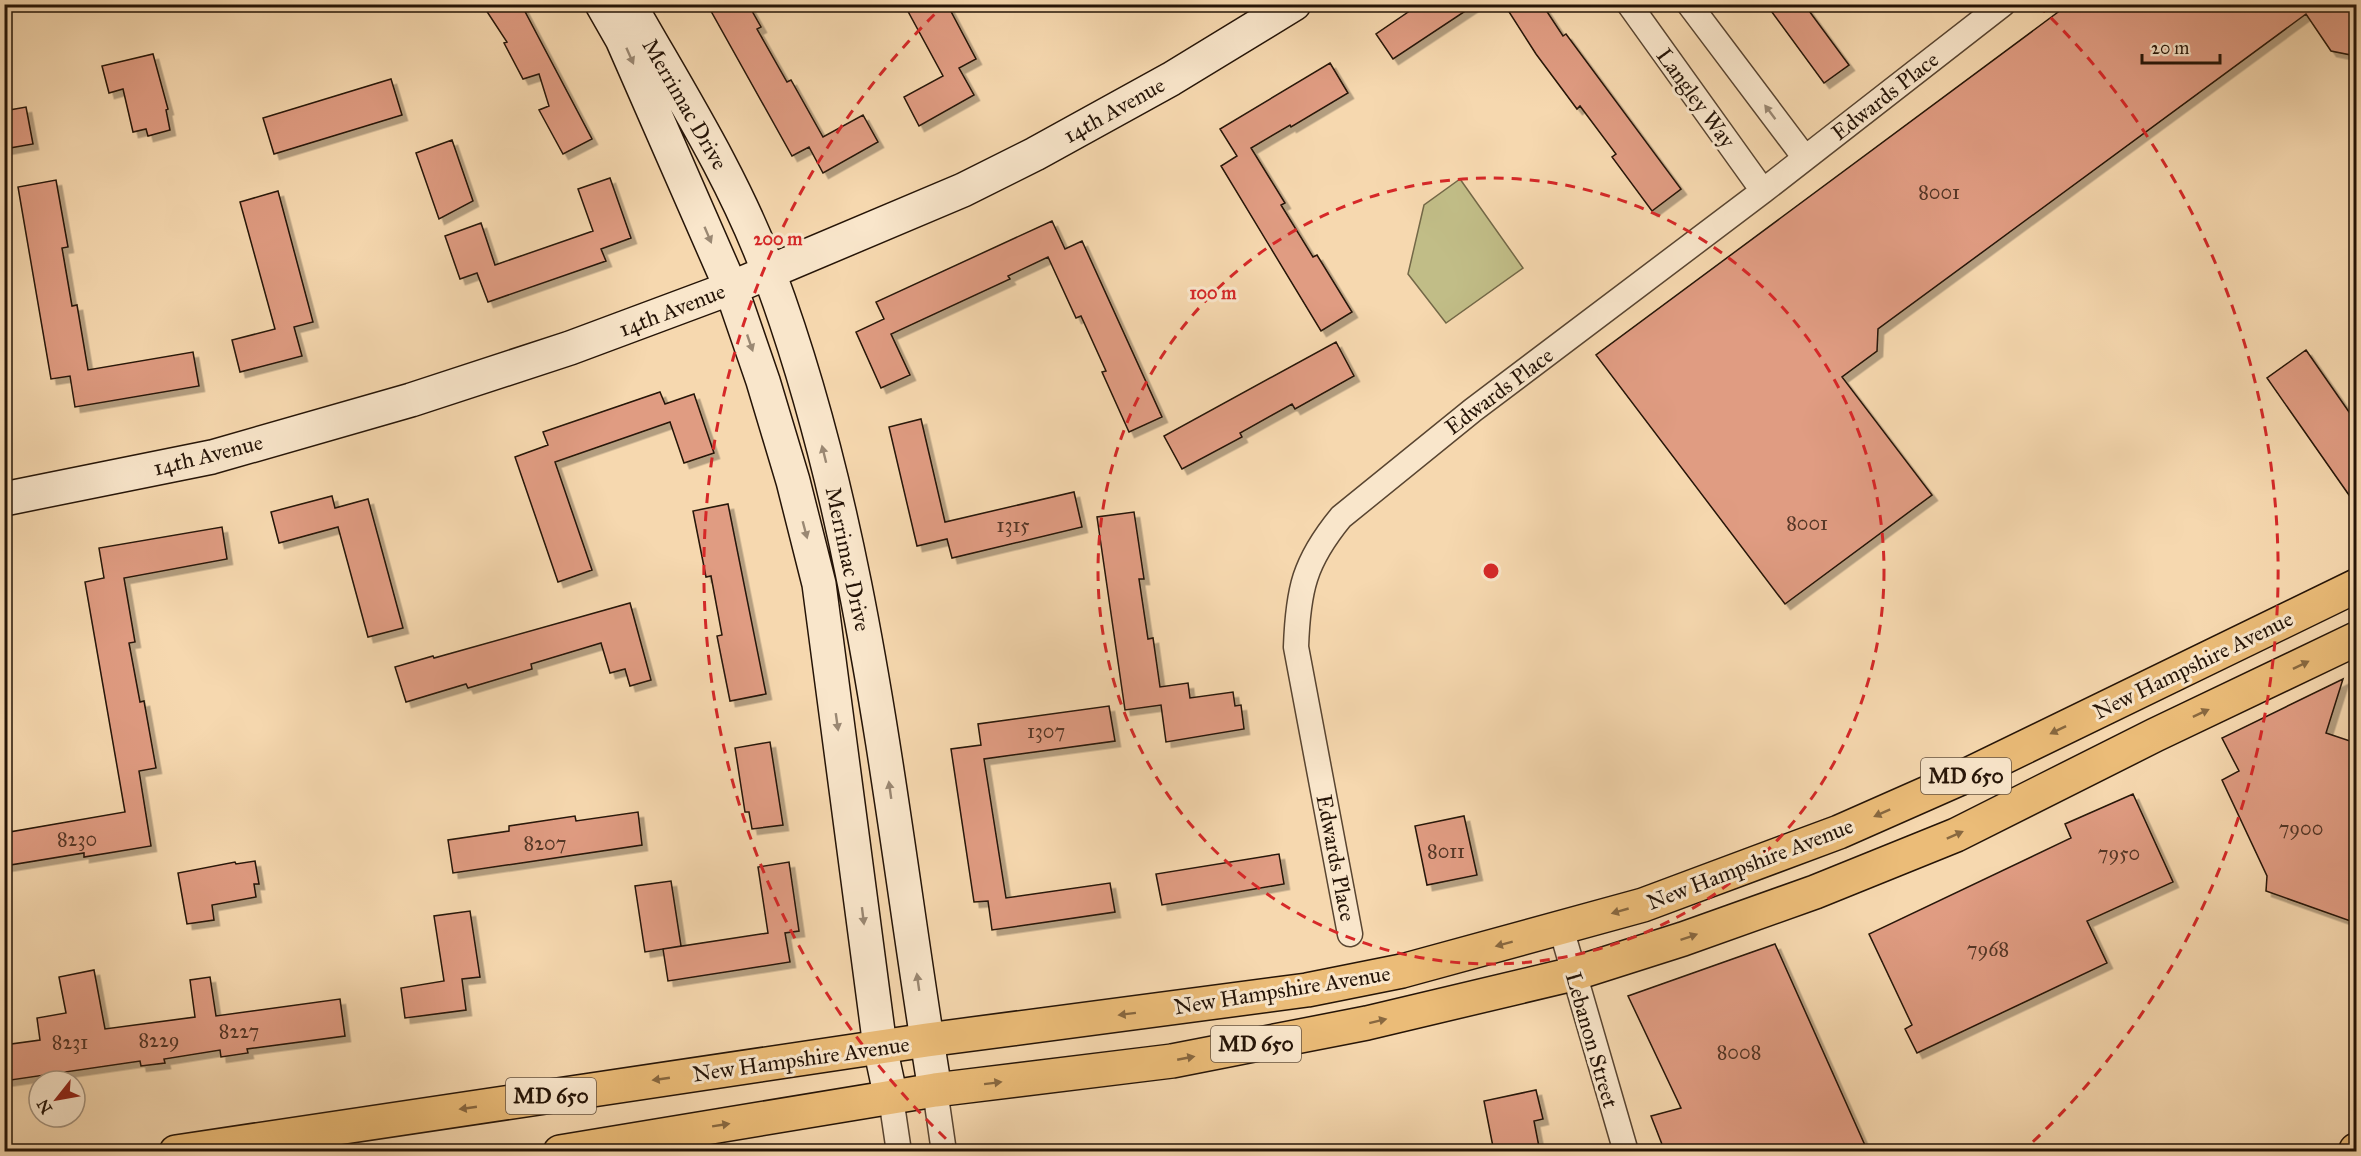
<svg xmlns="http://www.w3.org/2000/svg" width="2361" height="1156" viewBox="0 0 2361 1156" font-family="'IM FELL Great Primer',serif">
<defs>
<filter id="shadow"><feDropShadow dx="5.5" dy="5.5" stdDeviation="0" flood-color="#0004"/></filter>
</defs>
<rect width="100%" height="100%" fill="#f6d8af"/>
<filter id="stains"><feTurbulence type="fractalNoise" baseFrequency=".00333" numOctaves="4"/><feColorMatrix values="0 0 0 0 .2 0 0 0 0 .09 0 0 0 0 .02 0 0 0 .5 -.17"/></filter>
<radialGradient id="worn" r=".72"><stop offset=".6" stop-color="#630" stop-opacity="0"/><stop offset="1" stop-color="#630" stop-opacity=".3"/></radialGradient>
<path fill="#c1bd87" stroke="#736847" stroke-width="1.5" d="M1460 179 1523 268 1446 323 1408 274 1424 205Z"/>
<path fill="#e09c82" stroke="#251407" stroke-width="1.5" filter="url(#shadow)" d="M482 4H521L592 139 563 154 539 110 549 106 539 74 523 79 504 43 507 42Z
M707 4H748L761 27 757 29 787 82 791 80 823 137 863 115 878 142 823 173 809 147 792 156Z
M904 4H947L976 59 959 68 974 95 919 126 904 97 943 76Z
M1420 4H1476L1393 59 1376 34Z
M1504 4H1542L1563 36 1566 34 1681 189 1652 211 1612 157 1616 154 1580 106 1577 109 1536 54Z
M1766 4H1804L1849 65 1824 83Z
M2069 4H2356V56L2331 51 2306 14 1878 329 1877 351 1842 377 1932 495 1785 604 1596 355Z
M153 54 168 109 166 110 170 130 148 136 146 129 133 132 123 89 109 93 102 66Z
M1330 63 1348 93 1291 127 1290 125 1251 148 1285 203 1281 205 1313 257 1317 255 1352 312 1321 331 1221 166 1237 156 1220 129Z
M391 79 402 115 274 154 263 118Z
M26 107 33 144 4 149V111Z
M452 140 473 201 439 219 416 153Z
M610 178 631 238 601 249 606 261 488 302 477 273 460 279 445 236 481 223 495 265 593 231 578 189Z
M56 180 68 247 62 248 72 306 77 305 88 370 193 352 199 386 75 407 70 376 51 379 18 187Z
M278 191 313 322 294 327 302 356 240 372 232 340 275 329 240 202Z
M1052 221 1065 249 1082 241 1162 417 1129 432 1102 372 1106 371 1081 316 1076 318 1048 257 1008 276 1010 279 891 334 910 375 881 388 856 332 884 319 876 302Z
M1336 342 1354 376 1295 409 1292 404 1240 433 1242 437 1182 469 1164 436Z
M2306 350 2356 422V505L2267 378Z
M660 392 665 404 694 394 714 453 684 463 670 422 555 462 592 570 558 582 515 457 548 445 543 432Z
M921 419 945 522 1074 492 1082 527 952 558 947 539 917 546 889 427Z
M332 496 335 508 368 499 403 628 368 637 338 527 279 543 271 512Z
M728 504 766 694 730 701 717 636 722 635 711 576 706 577 693 511Z
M1134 512 1144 579H1139L1148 639 1153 638 1160 687 1188 683 1190 698 1233 692 1235 706 1241 705 1244 729 1166 742 1161 705 1125 710 1097 517Z
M222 527 227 559 124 578 135 642 129 643 140 702 144 701 156 768 139 771 151 846 84 857V853L4 866V833L125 812 85 582 104 578 99 548Z
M630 603 651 680 630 686 625 669 610 673 601 643 531 664 532 669 468 688 466 684 406 702 395 667 433 656 434 658Z
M2343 679 2326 733 2356 743V923L2266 891 2267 876 2222 780 2239 771 2222 738Z
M1109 706 1115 741 984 759 1006 898 1110 883 1115 912 992 930 988 901 974 902 951 749 981 745 978 724Z
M770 742 783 825 752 829 749 812H745L735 748Z
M2133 794 2173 882 2087 921 2107 963 1917 1053 1905 1029 1912 1025 1869 934 2071 838 2065 824Z
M638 812 642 845 453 873 448 840 509 831V826L575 816 576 821Z
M1464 816 1477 875 1427 885 1415 826Z
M1279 854 1284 884 1162 905 1156 874Z
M255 861 259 884H254L256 897 212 905 214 920 187 924 178 873 235 862 236 864Z
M789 862 799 931 785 933 790 962 668 981 663 949 768 933 758 867Z
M671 881 681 946 645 952 635 886Z
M470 911 480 977 462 979 466 1010 405 1018 401 988 444 981 434 916Z
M1775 944 1868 1152H1665L1651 1116 1681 1108 1628 996Z
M94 970 105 1029 195 1017 190 980 210 977 216 1016 340 999 345 1036 247 1049 248 1053 221 1057 220 1050 164 1059 165 1063 141 1066 140 1061 4 1081V1045L40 1040 37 1018 66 1013 59 977Z
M1536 1090 1543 1119 1534 1121 1540 1152H1494L1484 1101Z"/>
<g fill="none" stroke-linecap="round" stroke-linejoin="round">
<g stroke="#594531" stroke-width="27">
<path id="street" d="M1629 4 1763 191
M1689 4 1805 158
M1561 928 1626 1152
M1350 934 1296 647C1298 590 1304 562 1341 517L1473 410 1763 191 2003 4
M935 1090 944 1152
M891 1098 899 1152"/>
</g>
<g stroke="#251407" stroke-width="36">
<path id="secondary" d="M602 4 622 39 731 288 763 381 793 481 819 584 880 1047 891 1098
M629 4C679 92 734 178 769 273 867 536 890 816 935 1090
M4 499 212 457 411 400 570 348 731 288 963 190 1035 154 1171 79 1294 4"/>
</g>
<g stroke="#251407" stroke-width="36">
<path id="primary" d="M176 1152 927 1040 1307 990 1402 971 1643 905 1839 832 1959 779 2356 586
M560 1152 935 1090 1172 1061 1367 1023 1573 974 1683 939 1815 892 1956 835 2155 735 2356 639
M2356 1152V1150"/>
</g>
<use href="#street" stroke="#f9e6cb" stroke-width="24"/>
<use href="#secondary" stroke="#f9e6cb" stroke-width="33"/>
<use href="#primary" stroke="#ebbc78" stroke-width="33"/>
</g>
<defs><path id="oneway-solid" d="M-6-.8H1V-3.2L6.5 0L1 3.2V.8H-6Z" transform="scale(1.5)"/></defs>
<g fill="#9a8873">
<use href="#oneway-solid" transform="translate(630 56) rotate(66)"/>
<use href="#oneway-solid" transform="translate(1770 112) rotate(-127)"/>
<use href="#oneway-solid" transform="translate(708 235) rotate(67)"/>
<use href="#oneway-solid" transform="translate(750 343) rotate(71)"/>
<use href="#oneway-solid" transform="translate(824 454) rotate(-104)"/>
<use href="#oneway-solid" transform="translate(805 530) rotate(75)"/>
<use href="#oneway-solid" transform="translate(837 722) rotate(82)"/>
<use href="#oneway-solid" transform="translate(890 790) rotate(-98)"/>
<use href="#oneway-solid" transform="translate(863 916) rotate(83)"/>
<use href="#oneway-solid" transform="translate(918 982) rotate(-98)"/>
</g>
<g fill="#886840">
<use href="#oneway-solid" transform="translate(2301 665) rotate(-26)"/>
<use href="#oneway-solid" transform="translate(2201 713) rotate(-25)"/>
<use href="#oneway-solid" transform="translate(2058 730) rotate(154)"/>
<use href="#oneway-solid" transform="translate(1882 813) rotate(156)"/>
<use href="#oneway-solid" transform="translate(1955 835) rotate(-24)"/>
<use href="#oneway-solid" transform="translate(1620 911) rotate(164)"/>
<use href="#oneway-solid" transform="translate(1689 937) rotate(-19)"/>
<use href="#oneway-solid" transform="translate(1504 944) rotate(165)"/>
<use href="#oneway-solid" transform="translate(1127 1014) rotate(173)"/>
<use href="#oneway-solid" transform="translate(1378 1021) rotate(-14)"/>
<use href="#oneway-solid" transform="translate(1186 1058) rotate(-11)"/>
<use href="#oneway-solid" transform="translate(661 1079) rotate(172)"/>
<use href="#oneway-solid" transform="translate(993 1083) rotate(-7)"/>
<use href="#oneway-solid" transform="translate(468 1108) rotate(172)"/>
<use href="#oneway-solid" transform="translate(721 1125) rotate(-9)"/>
</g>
<g fill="none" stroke="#d62828" stroke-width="3" stroke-dasharray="10 8">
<circle cx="1491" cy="571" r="393"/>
<path d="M959 1151A787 787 0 0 1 944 5M2038 5A787 787 0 0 1 2023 1151"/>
</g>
<g text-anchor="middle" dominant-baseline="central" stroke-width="6" stroke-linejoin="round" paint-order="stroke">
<g font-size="20" fill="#543626">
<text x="1939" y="192">8001</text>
<text x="1807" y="523">8001</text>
<text x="1013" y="525">1315</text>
<text x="1046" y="731">1307</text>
<text x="2301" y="828">7900</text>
<text x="77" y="839">8230</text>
<text x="545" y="843">8207</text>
<text x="1446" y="851">8011</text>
<text x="2119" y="853">7950</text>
<text x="1988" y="949">7968</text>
<text x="239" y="1031">8227</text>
<text x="159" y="1040">8229</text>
<text x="70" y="1042">8231</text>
<text x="1739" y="1052">8008</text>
</g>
<g fill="#f9e6cb" stroke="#655342" stroke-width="1.5">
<rect x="1921" y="758" width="90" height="36" rx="4.5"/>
<rect x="1211" y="1026" width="90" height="36" rx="4.5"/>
<rect x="506" y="1078" width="90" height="36" rx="4.5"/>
</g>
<g font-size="21" font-weight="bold" fill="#251407">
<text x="1966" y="776">MD 650</text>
<text x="1256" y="1044">MD 650</text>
<text x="551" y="1096">MD 650</text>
</g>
<g font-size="22" fill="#251407" stroke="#f9e6cb">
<text transform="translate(1885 96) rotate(-38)">Edwards Place</text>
<text transform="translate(1696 98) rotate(54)">Langley Way</text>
<text transform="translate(685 104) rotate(60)">Merrimac Drive</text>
<text transform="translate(1114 110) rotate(-29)">14th Avenue</text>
<text transform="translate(672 310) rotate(-21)">14th Avenue</text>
<text transform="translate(1499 391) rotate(-37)">Edwards Place</text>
<text transform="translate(208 455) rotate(-14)">14th Avenue</text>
<text transform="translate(848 559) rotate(78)">Merrimac Drive</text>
<text transform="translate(2193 665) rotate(-26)">New Hampshire Avenue</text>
<text transform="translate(1336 858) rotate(79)">Edwards Place</text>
<text transform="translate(1750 864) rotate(-21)">New Hampshire Avenue</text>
<text transform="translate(1282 990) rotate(-9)">New Hampshire Avenue</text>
<text transform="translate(1592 1040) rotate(74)">Lebanon Street</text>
<text transform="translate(801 1059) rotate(-8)">New Hampshire Avenue</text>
</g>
</g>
<circle cx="1491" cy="571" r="9" fill="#d62828" stroke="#f9e6cb" stroke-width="3"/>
<g font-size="18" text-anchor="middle" font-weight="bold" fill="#d62828" stroke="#f9e6cb" stroke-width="6" stroke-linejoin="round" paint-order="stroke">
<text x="778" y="245">200 m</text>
<text x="1213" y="299">100 m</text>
</g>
<rect width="2361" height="1156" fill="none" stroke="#f6d8af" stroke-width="24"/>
<rect x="6" y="6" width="2349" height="1144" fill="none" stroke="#251407" stroke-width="3"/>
<rect x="12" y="12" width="2337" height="1132" fill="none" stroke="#251407" stroke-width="1.5"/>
<g transform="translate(57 1099) rotate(239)"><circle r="28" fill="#f9e6cb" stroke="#a4927d" stroke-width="1.5"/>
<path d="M0-4.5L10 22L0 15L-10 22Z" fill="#8f2418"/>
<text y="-9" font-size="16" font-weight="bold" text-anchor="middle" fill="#251407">N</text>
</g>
<path d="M2142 54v9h78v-9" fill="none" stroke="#251407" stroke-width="3"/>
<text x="2151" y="54" font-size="18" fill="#251407" stroke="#f9e6cb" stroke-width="4.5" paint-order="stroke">20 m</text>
<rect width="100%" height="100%" filter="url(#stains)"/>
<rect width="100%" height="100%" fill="url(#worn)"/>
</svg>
